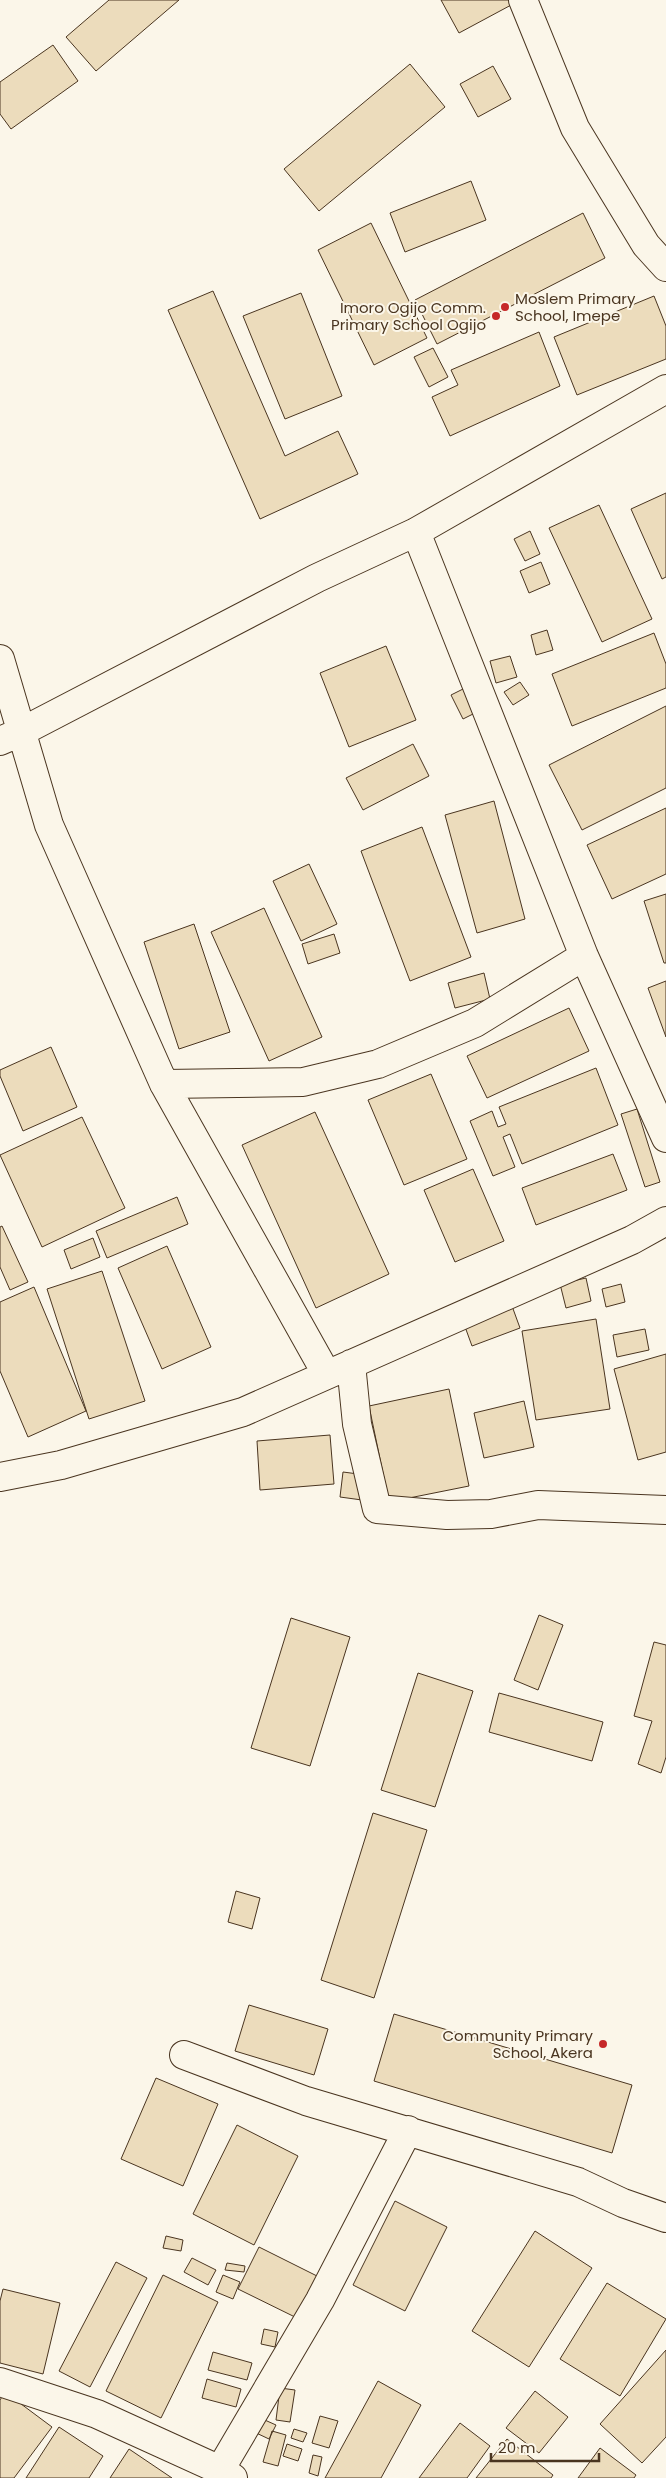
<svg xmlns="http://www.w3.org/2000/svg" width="666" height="2478" viewBox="0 0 666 2478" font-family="Poppins,sans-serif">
<rect width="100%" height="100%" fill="#fbf6e9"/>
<path fill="#ecdcbc" stroke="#4a3520" d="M109 0H179L96 71 66 37Z
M441 0H511L513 4 459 33Z
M53 45 78 81 11 129 0 114V82Z
M410 64 445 107 319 211 284 169Z
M493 66 511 99 478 117 460 84Z
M471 181 486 220 405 252 390 213Z
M583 213 605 258 437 344 415 300Z
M371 223 427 338 374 365 318 250Z
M213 291 285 456 338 431 358 474 260 519 168 310Z
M301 293 342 396 285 419 243 316Z
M654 296 666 326V359L577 395 554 337Z
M539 332 560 386 450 436 432 397 458 385 451 370Z
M433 348 448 377 429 387 414 357Z
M666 493V577L662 579 631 509Z
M599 505 652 619 602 642 549 528Z
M530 531 540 554 525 561 514 539Z
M541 562 550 584 529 593 520 571Z
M547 630 553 650 536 655 531 635Z
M654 633 666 664V688L572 726 552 674Z
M386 646 416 720 349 747 320 673Z
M510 656 517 677 496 683 490 661Z
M520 682 529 695 513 705 504 692Z
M465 688 477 712 463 719 451 695Z
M666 706V788L582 830 549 765Z
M413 744 429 776 363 810 346 778Z
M494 801 525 919 477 933 445 815Z
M666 808V874L612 899 587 845Z
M422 827 471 957 410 981 361 851Z
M309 864 337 924 301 941 273 881Z
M666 894V963H664L644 901Z
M264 908 322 1037 269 1061 211 932Z
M194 924 230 1032 179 1049 144 942Z
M334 934 340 953 308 964 302 944Z
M484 973 490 999 455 1008 448 983Z
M666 981V1037L648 988Z
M569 1008 589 1051 487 1098 467 1056Z
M51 1047 77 1107 23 1131 0 1076V1070Z
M596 1068 618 1125 522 1164 510 1134 503 1137 515 1167 493 1176 470 1121 492 1111 498 1127 506 1124 499 1107Z
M431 1074 467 1159 404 1185 368 1100Z
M637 1109 660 1182 645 1187 621 1114Z
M315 1112 389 1274 316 1308 242 1145Z
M82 1117 125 1208 42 1247 0 1155Z
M613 1154 627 1190 536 1225 522 1188Z
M473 1169 504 1241 455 1262 424 1190Z
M177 1197 188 1224 107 1258 96 1231Z
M2 1226 28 1282 10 1290 0 1267V1227Z
M93 1238 100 1257 71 1269 64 1250Z
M167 1246 211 1347 162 1369 118 1268Z
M102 1271 145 1401 89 1419 47 1289Z
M586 1278 591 1301 566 1308 560 1284Z
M621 1284 625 1302 606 1307 602 1289Z
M34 1287 86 1411 28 1437 0 1371V1302Z
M512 1306 520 1328 472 1346 464 1324Z
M596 1319 610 1409 536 1420 522 1331Z
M645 1329 649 1350 617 1357 613 1335Z
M666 1354V1452L638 1460 614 1369Z
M449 1389 469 1486 389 1502 369 1406Z
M524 1401 534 1447 484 1458 474 1413Z
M330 1435 334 1484 260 1490 257 1441Z
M343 1472 366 1475 362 1500 340 1497Z
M539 1615 563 1625 538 1690 514 1680Z
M291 1618 350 1637 310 1766 251 1748Z
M654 1642 666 1645V1757L661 1773 638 1764 652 1721 634 1716Z
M418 1673 473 1691 435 1807 381 1790Z
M499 1693 603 1722 592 1761 489 1732Z
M373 1813 427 1830 374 1998 321 1980Z
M236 1891 260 1898 252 1929 228 1922Z
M249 2005 328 2029 314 2075 235 2051Z
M394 2014 632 2085 612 2153 374 2081Z
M156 2078 218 2104 183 2186 121 2159Z
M237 2125 298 2156 254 2245 193 2214Z
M395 2201 447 2227 405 2311 353 2285Z
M535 2231 592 2268 529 2367 472 2331Z
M166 2236 183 2240 181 2251 163 2248Z
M259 2247 319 2277 299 2319 238 2289Z
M192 2258 216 2270 208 2285 184 2272Z
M116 2262 147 2278 90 2387 59 2371Z
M227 2263 245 2266 244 2272 225 2270Z
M163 2275 218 2302 161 2418 106 2391Z
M223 2275 240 2282 233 2299 216 2292Z
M607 2283 666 2319 620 2396 560 2359Z
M3 2289 60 2303 43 2374 0 2363V2301Z
M264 2329 278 2332 275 2347 261 2344Z
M666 2350V2437L642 2463 600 2424Z
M213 2352 252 2363 247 2380 208 2370Z
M207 2379 241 2389 236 2407 202 2398Z
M378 2381 421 2405 381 2478H325Z
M280 2388 295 2390 290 2422 276 2420Z
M535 2391 568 2417 539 2453 506 2428Z
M5 2392 52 2427 14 2478H0V2400Z
M320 2416 338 2421 329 2448 312 2443Z
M258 2417 276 2425 269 2439 252 2431Z
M460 2423 490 2446 467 2478H419Z
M59 2427 103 2456 89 2478H26Z
M294 2429 307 2433 303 2442 291 2438Z
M272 2431 286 2435 278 2466 263 2462Z
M507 2439 553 2475 551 2478H476Z
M287 2444 302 2449 298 2461 283 2456Z
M600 2448 636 2475 634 2478H578Z
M129 2449 172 2478H110Z
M313 2455 322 2457 318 2476 309 2473Z"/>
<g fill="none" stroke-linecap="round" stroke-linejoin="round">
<g stroke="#4a3520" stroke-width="30">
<path id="minor" d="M523 0 575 128 646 245 666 267
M416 532 584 956 666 1138
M0 659 49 825 164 1084 327 1375
M0 741 21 732 317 578 416 532 666 389
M164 1084 303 1082 378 1064 475 1023 584 956
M351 1364 357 1424 377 1509 447 1515 491 1514 538 1505 666 1510
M0 1477 61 1465 243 1412 632 1240 666 1221
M184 2055 306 2101 578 2182 623 2203 666 2218
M0 2382 97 2414 220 2470 233 2478
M220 2470 320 2300 408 2130"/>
</g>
<use href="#minor" stroke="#fbf6e9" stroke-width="28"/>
</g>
<g fill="#c62828" stroke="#fbf6e9" stroke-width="2">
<circle cx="505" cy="307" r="5"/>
<circle cx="496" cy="316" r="5"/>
<circle cx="603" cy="2044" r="5"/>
</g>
<g text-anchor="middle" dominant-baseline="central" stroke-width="4" stroke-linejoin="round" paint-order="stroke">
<g font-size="15" fill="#4a3520" stroke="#fbf6e9" text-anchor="end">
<text x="515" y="298" text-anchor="start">Moslem Primary<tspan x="515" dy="17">School, Imepe</tspan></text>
<text x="486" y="307">Imoro Ogijo Comm.<tspan x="486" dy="17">Primary School Ogijo</tspan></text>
<text x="593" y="2035">Community Primary<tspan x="593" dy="17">School, Akera</tspan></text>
</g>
</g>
<path d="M491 2453v8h108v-8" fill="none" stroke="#4a3520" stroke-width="2.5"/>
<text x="498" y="2453" font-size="15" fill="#4a3520" stroke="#fbf6e9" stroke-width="4" paint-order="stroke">20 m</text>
</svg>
